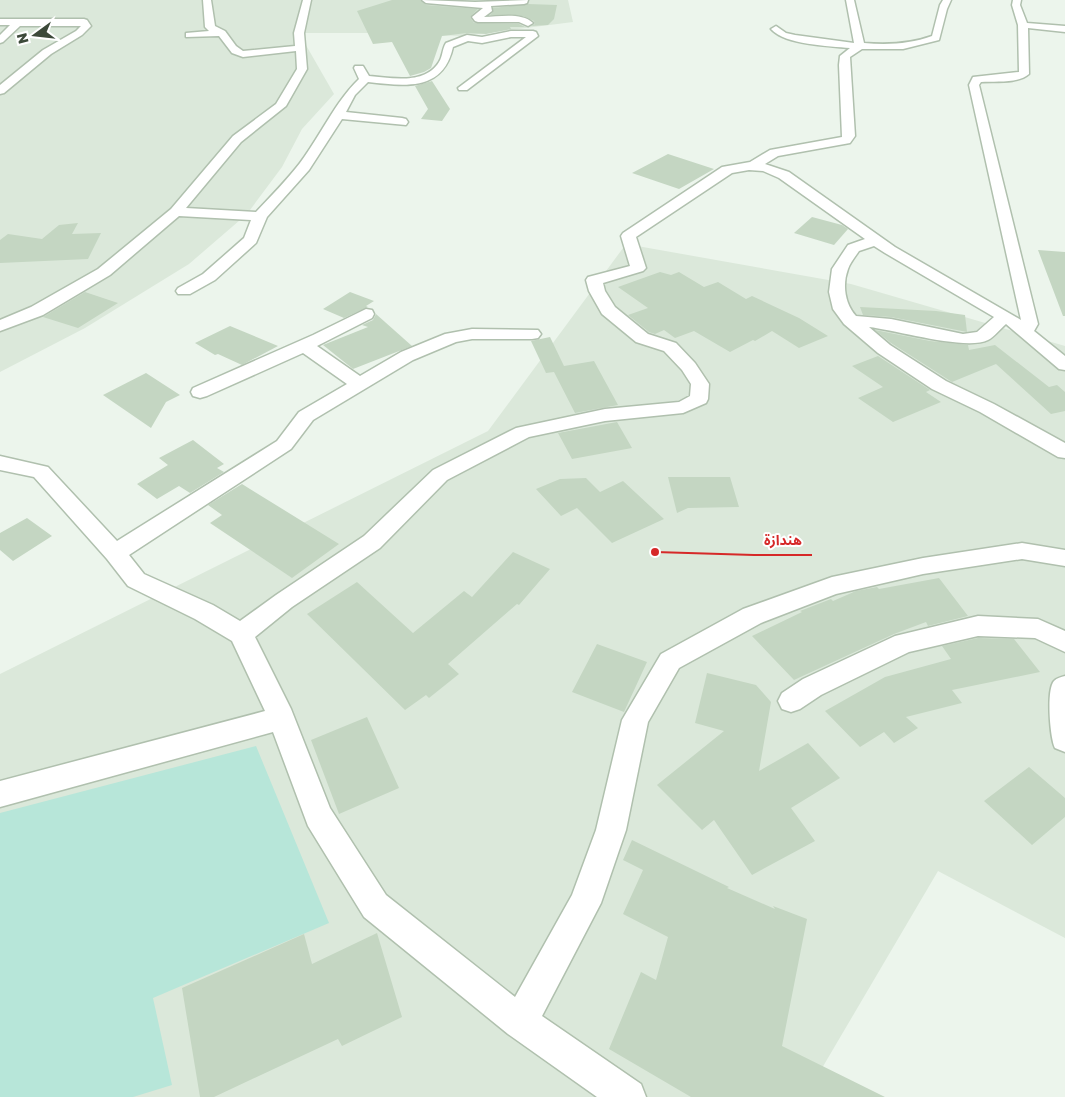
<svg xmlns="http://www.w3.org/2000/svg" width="1065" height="1097" viewBox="0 0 1065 1097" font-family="'Golos Text','Noto Sans Arabic',sans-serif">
<rect width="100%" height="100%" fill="#ecf5ec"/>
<path fill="#dbe8da" d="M0 0H568L573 22 462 36 379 33H299L334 94 302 129 282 167 247 214 189 264 85 328 0 372Z
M626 244 851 284 1065 346V938L938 871 805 1097H0V674L488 431Z"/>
<path fill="#b7e6d9" d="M256 746 329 923 153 998 172 1085 133 1097H0V813Z"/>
<path fill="#c4d6c2" d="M392 0H420L426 5 478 9 470 17 474 23 519 24 525 27H510L511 29 486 34 467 33 442 36 431 68 424 72 410 76 392 42 373 44 357 11Z
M528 4 557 5 554 19 548 25 531 26 535 24 534 21 523 16 490 15 493 12V8Z
M432 81 450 109 442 121 421 119 428 109 415 86Z
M668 154 714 169 679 189 632 173Z
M812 217 842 225 848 229 834 245 794 233Z
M78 223 72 234 101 233 88 259 0 263V240L8 234 42 239 59 225Z
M1038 250 1065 252V316H1063Z
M660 272 671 275 679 272 704 287 718 282 746 299 752 296 799 318 828 336 799 348 772 331 755 341 753 340 730 352 694 331 675 338 664 330 655 334 649 332 628 315 648 308 618 287Z
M85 292 118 303 78 328 43 317Z
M350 292 374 301 366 306 368 307 344 318 323 309Z
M860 307 936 311 965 315 967 332 891 317 863 315Z
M376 314 412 346 353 369 323 345 368 327 362 325 373 320Z
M230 326 278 346 242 365 218 354 215 355 195 343Z
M875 330 930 341 968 345 969 350 995 345 1049 387 1057 385 1065 392V411L1051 414 996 364 952 382 891 343Z
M550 337 564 366 594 361 618 405 575 413 554 372 546 373 531 341Z
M878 356 930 390 926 392 941 402 893 422 858 398 883 387 852 366Z
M146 373 180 395 166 402 151 428 103 395Z
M617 422 632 448 572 459 558 433Z
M193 440 224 464 217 468 224 472 190 493 179 486 157 499 137 484 168 465 159 458Z
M668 477H730L739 507 688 508 677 513Z
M586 478 600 492 623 481 664 519 612 543 577 508 561 516 536 489 560 479Z
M242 484 339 544 292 578 210 523 222 515 208 505Z
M27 518 52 536 13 561 0 550V533Z
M513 552 550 569 519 605 517 604 448 664 459 674 429 698 426 695 405 710 307 614 357 582 413 633 464 591 472 597Z
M939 578 968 616 928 626 926 622 894 634 794 680 752 636 802 612 800 611 831 599 833 601 856 591 877 587 879 589Z
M978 638 1014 639 1040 672 952 690 962 703 906 717 918 728 894 743 884 732 860 747 825 711 885 677 951 659 942 646Z
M597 644 647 662 624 712 572 692Z
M707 673 756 685 771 702 759 771 808 743 840 778 791 808 815 841 752 875 714 820 702 830 657 785 724 731 695 723Z
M367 717 399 788 339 814 311 740Z
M1029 767 1065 798V817L1032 845 984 801Z
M632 840 729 887 727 888 775 909 773 906 807 919 782 1046 885 1097H691L609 1049 641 972 656 980 668 937 623 914 643 870 623 860Z
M377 933 402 1017 342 1046 338 1039 214 1097H200L182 988 304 934 312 964Z"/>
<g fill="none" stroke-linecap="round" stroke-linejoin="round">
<g stroke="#b0c0ae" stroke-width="3">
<path id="minor" d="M203 0H211L215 26 225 31 236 46 243 51 295 46 294 33 303 0H311L304 33 307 69 286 106 241 142 186 208 256 212C271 196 287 180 300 163 321 135 335 102 359 79L354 68 355 66H363L369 76C391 78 425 85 439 62 443 56 442 49 446 43L467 35 482 37 511 31H533L536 32 538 36 467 90H459L458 88 526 37H511L482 43 468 41 453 47C443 92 405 86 368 82L355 95 346 112 402 118 406 119 408 122 406 125 342 119 309 170 267 217 256 243 215 280 190 294H178L176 291 178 288 203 274 244 238 251 220 179 216 110 275 43 315 0 331V320L31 307 98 269 171 209 233 136 276 104 297 69 296 51 243 57 232 53 219 36 186 37V33L209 31 205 27Z
M422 0 475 2 528 0 527 3 524 4 491 6 492 11 484 17C499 17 521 12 533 23L528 26 519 22H478L475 21 472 17 483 8 426 3Z
M846 0H854L864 43C888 45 910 44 932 36L940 5 943 0H951L947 9 939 40 903 49H862L850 57 855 136 850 143 778 156 765 164 789 172 895 247 1021 320 969 85 973 77 1019 72 1018 25 1012 5 1013 0H1021L1020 5 1027 23 1065 26V32L1028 28 1029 74C1018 84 995 81 981 82L979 85 1038 324 1034 331 1065 356V370L1059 369 1006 324C1000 329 994 337 988 340 966 351 896 330 869 327L890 345 946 381 994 404 1065 443V458L1058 457 980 412 932 389 878 353 844 324 833 309 829 292 832 269 848 245 865 239 779 178 763 171 749 170 732 173 636 237 646 268 643 271 603 283 605 291 615 307 648 334 676 343 695 363 709 384 708 399 706 403 683 413 605 421 529 437 447 480 380 548 292 607 255 637 291 709 330 808 386 895 515 997 572 895 596 830 622 720 661 654 743 609 832 577 923 558 1022 543 1065 550V566L1022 559 923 574 836 594 761 623 679 668 648 722 626 830 601 903 542 1016 641 1084 646 1097H597L508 1034 364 917 308 826 273 732 0 807V781L265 711 232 641 195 619 128 586 107 559 34 477 0 470V456L48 467 117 541 277 441 299 412 347 384 303 353 207 396 200 398 193 396 191 392 193 388 313 335 366 309 372 310 374 314 372 318 317 346 360 376 401 352 445 334 472 329 538 330 541 334 538 338 532 339H472L456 342 413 360 313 420 291 449 129 555 144 574 213 605 240 621 276 595 364 536 433 470 516 428 605 409 679 402 690 396 691 384 682 370 664 351 636 342 602 314 589 291 586 280 588 277 630 266 621 236 623 233 722 167 750 162 770 150 842 137 839 65 840 56 850 48C829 46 785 45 771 29L776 26 786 33 795 35 854 43ZM874 246 885 253 994 317 977 332 963 334 891 319 856 316C845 304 842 285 848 269 850 263 855 257 859 251Z
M0 19H84L87 20 91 26 82 35 51 54 4 93 0 94V85L43 50 76 31 81 26H20L3 42 0 43V35L10 25H0Z
M978 616 1038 619 1065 631V652L1035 638 978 636 909 652 821 695 800 709 791 712 782 709 778 701 782 693 803 679 895 636Z
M1065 676V752L1055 748C1050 738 1046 690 1054 681 1057 678 1061 677 1065 676Z"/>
</g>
<use href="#minor" fill="#fff" fill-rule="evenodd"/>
</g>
<path fill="none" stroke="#d62828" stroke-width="2" d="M655 552L754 555H812"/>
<circle fill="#d62828" stroke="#fff" stroke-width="2" cx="655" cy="552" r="5"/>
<g font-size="14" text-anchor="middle" font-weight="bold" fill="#d62828" stroke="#fff" stroke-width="4" stroke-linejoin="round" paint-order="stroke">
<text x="783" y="545">هندازة</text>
</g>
<g transform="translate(35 35) rotate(255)" stroke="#ffffff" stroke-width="4" paint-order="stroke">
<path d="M0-4L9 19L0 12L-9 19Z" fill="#3c4939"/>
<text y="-8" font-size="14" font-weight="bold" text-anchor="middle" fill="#3c4939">N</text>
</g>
</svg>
